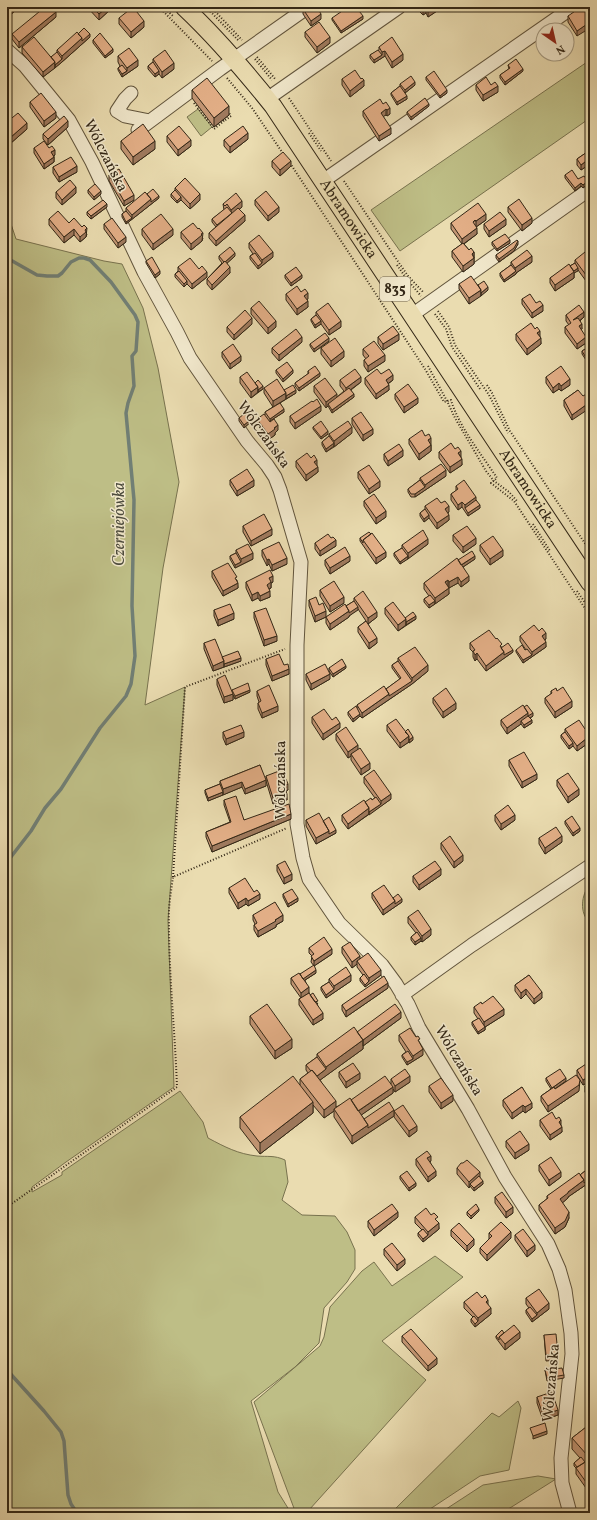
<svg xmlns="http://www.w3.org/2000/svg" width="597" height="1520" viewBox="0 0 597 1520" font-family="Vollkorn,serif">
<rect width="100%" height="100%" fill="#eadcb0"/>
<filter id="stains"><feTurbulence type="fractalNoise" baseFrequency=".005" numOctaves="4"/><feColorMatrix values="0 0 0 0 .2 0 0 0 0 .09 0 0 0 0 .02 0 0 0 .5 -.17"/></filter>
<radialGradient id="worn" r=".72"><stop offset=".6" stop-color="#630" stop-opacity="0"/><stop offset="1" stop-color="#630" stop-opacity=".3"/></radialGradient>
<path fill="#bebe86" stroke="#78724e" d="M590 60V118L400 251 371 210Z
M198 109 212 127 201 136 187 117Z
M7 212 16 239 104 261 122 264 143 308 158 368 179 482 163 568 145 705 185 687 168 921 174 1087 66 1162 32 1187V1192L62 1175V1172L180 1091 203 1122 208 1138C225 1147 238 1154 257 1156 268 1157 274 1155 285 1160L288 1182 282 1200 302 1215 335 1216 347 1232 355 1250V1269L347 1282 324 1308 319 1343 295 1367 251 1401 278 1492 291 1513H7Z
M590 884V923C579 913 581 895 590 884Z
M435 1256 463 1277 382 1341 426 1380 309 1510 295 1511 254 1402 320 1346 324 1337 330 1307 362 1271 374 1262 392 1286Z
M518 1401 521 1408 509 1470 480 1476 424 1513H391L492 1413 499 1417Z
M538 1476 556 1479 502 1513H440L483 1485Z"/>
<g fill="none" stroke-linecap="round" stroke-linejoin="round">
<path stroke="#717f75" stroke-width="3.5" d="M7 258 37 275 47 276H58L62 273 71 262 79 258H84L90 260 111 282 135 315 138 322 136 351 132 356 134 386 128 403 126 413 134 500 132 606 135 656 131 684 126 696 100 728 61 789 45 808 31 831 7 862
M7 1204 9 1234 7 1261
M7 1370 44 1411 61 1432 64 1441 68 1495 71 1504 77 1513"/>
<g stroke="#61543c" stroke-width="15">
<path id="minor" d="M7 50 25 66 69 120 92 162 144 272 177 332 190 358 247 441 267 465 275 477 280 490 301 562 297 645V824L303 858 309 879 339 923 382 965 396 984 408 1004 419 1028 468 1109 505 1177 548 1244 559 1269 565 1290 571 1333 572 1354 561 1458 562 1483 570 1513
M131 93 125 99 117 111 125 116 150 121
M267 99 399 7
M138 130 220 69 308 7
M323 181 573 7
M412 315 590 189
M402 995 472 945 590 866"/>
</g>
<g stroke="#332716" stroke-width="19">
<g id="major">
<path id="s1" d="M184 7C217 38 245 71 273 106L590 583"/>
</g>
</g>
<path stroke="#332716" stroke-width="2" stroke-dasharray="1 2" stroke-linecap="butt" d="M159 7 212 61
M163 7 173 16
M206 7 239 41
M211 7 242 40
M257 57 276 80
M255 59 272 80
M227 78 252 108 284 155
M289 98 331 161
M194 103 214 129 224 121
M223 120 224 121 231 116 229 113
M309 133 321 151
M290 163 425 369 444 402 451 400C459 427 482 455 497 478L491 483 514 501 590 616
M344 181 399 263 408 276 424 293
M397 265 406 278 421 296
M438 311 449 327 455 345 489 395 508 433
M435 314 446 329 452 347 480 389
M428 366 447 401 455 418 486 471 494 481 509 492 517 501
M487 385 492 393 510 431 590 551
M533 524 550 551
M577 591 590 610
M173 877 185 687 285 649
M7 1207 177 1087C175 1032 169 978 169 923 168 908 171 892 173 877L287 828"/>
<use href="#minor" stroke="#f1e8cc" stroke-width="13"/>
<use href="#major" stroke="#eadcb0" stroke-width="17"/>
</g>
<path fill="#c39674" stroke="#332716" d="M7 7H20L10 15 7 12Z
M87 7H111V9L99 20Z
M294 7H302L299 9Z
M415 7H443L428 17 426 13 423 15Z
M303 9 321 19 311 26 303 14Z
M568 16 590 18 577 36 568 22Z
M56 17 19 48 12 39V34Z
M119 18 144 27 131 38 119 24Z
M332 18 363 19 341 33 332 20Z
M305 32 330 43 317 53 305 37Z
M78 34 90 37 62 62 43 77 22 53V47L51 57 57 53V50Z
M93 40 113 52 105 58 93 43Z
M379 47 403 60 392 68 385 56 374 63 370 58V55L379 50Z
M118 56 138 66 122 77 118 70V68L120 66 118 62Z
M153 59 174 69 162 78 159 74 155 77 148 69V66L153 62Z
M508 65 523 71 505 85 500 78V75L509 69Z
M426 77 447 93 440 98 426 80Z
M342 79H361L364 86 350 97 342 85Z
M400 84 415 85 405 93 407 99 397 105 391 95V93L400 86Z
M476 85H491L498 92 483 101 476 90Z
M192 90 229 115 214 127 192 98Z
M30 102 56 118 44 127 30 107Z
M383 104 390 114 387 116 386 115 383 116 391 134 379 141 363 116V111Z
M429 106 411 120 407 114V112Z
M7 122 27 129 11 143 7 139Z
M68 127 48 145 43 139V134Z
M167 136 191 146 178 156 167 142Z
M248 139 230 153 224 146V140Z
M121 141 155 149 133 165 121 149Z
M34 148 55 155 54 156V162L44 169 34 153Z
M590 150V164L581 170 577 165V159Z
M272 161 291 166 280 176 272 167Z
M53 167 77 172 59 182 53 173Z
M109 175 134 200 124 206 109 181Z
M565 175 578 179 588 184 583 188 581 186 575 191 565 178Z
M175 188 200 200 190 209 181 200 177 203 171 197V194L175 190Z
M88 190 101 194 94 200 88 193Z
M56 192 76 193 62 205 56 198Z
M147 194 159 198 126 224 122 217V214L126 211V208Z
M255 200 279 212 268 221 255 205Z
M223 204 242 207 239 209 245 221 216 246 209 238V233L216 227 212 222V219L224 210Z
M107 207 91 219 87 215V212Z
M508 207 532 223 522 231 508 212Z
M49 219 69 223 87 234 86 237 80 242 74 235 64 243 49 225Z
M486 220 476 227 477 234 464 244 469 250 474 252V264L463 272 452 257V251L462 244 451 229V223Z
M104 224 126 242 118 248 104 229Z
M484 224 506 225 489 237 484 229Z
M142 229 173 235 153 250 142 235Z
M181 232 203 238 202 241 191 250 181 238Z
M492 242 510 243 497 251 492 245Z
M249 243 273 257 258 269 250 259V256L253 254 249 248Z
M518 244 514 251 499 262 496 258V255Z
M219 256H235L227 263 230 273 212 290 207 284V279L222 263 219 259Z
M590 259V278L586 281 578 270 574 273V278L555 291 550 283V278L575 263V260Z
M146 261 160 274 155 278 146 263Z
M511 262H532L516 273V274L504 282 500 276V273L511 265Z
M178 267 207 277 192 289 187 284 184 287 175 277V274L178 271Z
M285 275 302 278 291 286 285 278Z
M459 284 478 285 488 290 469 304 459 289Z
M301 292 308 299 306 300 308 307 297 315 286 300V294Z
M522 299 536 303 543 311 532 318 522 304Z
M251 308 276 327 268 334 251 314Z
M316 312 341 327 329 335 321 324 315 328 311 321V319L316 315Z
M566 315 584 317 580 321 582 329 581 330 586 343 577 349 565 333V327L569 325 566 321Z
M252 324 234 340 227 332V327Z
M516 334 540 337 541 344 527 355 516 340Z
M378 337 399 340 383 350 378 343Z
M329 341 314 352 310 346V344Z
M302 342 279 361 272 353V348Z
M590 346 588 363 582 354V351Z
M321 348 344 357 331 367 321 354Z
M363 349 385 361 368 372 364 366V360L366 359 363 355Z
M222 352 241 361 230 369 222 357Z
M276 370 293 373 283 382 276 373Z
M308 371 320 376 299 391 295 386V383L308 374Z
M381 374 393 380 388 384 389 390 376 399 365 384V378Z
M240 377 255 383 263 389 251 398 240 383Z
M546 377 570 385 561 391 559 389 553 393 546 383Z
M340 380 361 382 351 390 354 397 332 413 328 406 326 408 314 392V386L337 397 344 391 340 386Z
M264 388 284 390 296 393 280 403 284 412 270 421 278 430 275 433V435L268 440 257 424V419L265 415V412L273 407 264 393Z
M578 390 572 420 564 406V400Z
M395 394 418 403 404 413 395 399Z
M321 411 295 429 290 422V416Z
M239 418 254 419 244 428 239 421Z
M352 418 373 434 363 441 352 424Z
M313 427 328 434 321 439 313 429Z
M352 433 334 447 326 452 322 445V442L329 436V434Z
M409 439 431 444V451L419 460 409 444Z
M439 452 461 457 462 465 450 473 439 458Z
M384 454 403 456 388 466 384 460Z
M296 461 317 465 318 472 306 481 296 467Z
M358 472 380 487 369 494 358 478Z
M446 476 415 497H411L408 492V489L420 480V478Z
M230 480 254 486 237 496 230 485Z
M456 486 476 500 480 508 468 516 462 507 458 510 451 500V494L456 491Z
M364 501 386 517 376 524 364 506Z
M441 503 449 512 448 513 449 520 437 529 429 518 424 522 420 516V513L425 509V506Z
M243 526 272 535 251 546 243 532Z
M453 535 476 544 463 553 453 541Z
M360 538 386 557 376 564 360 541Z
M315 543 336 546 320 556 315 549Z
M428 544 400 564 394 556V553L402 548V545Z
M480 545 503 556 490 565 480 551Z
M236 550 253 559 235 568 230 559V556L236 553Z
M262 550 287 564 272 571 269 564 267 566 262 556Z
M475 559 463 567 469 581 461 587 458 583 449 588 448 586 449 594 429 608 424 602V599L429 596 424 589V583L458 560Z
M325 560 350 561 330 574 325 565Z
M212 571 237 580 238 588 223 596 212 577Z
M246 582H273L271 583V588L269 589 270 597 260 601 258 598 252 601 246 588Z
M320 590 344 603 330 612 320 596Z
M354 598 377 617 368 624 377 643 369 649 358 632V627L366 621 358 609 349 616V617L330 630 326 623V617L315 622 309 606V600L319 605 326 617 346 606 354 601Z
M385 608 405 618 416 619 398 631 385 614Z
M214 610 234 619 218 626 214 616Z
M254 612 277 641 264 646 254 618Z
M539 631 546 639 545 640 546 647 523 663 516 652V650H526L520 641V636Z
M204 643 222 657 241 661 213 671 204 649Z
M470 643 502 647 513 652 486 671 477 659 475 661 473 657V652L470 649Z
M398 658 428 671 412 684 362 718 360 716 353 722 348 715V712L357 708V705L386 689 400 679 392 668V665L398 661Z
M266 659 284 665 289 674 272 681 266 665Z
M329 668H346L333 677 329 671Z
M306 674 330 679 311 690 306 680Z
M217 679 232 692V690L250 692 235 699 233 695V700L224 703 217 685Z
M257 691 278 711 262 718 258 709V703L259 702 257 696Z
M551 691H557L572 707 555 718 545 703V698L551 694Z
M433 698 456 709 443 718 433 703Z
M533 716 530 718 532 723 524 728 521 724 507 734 501 725V720Z
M312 717 332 720 340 728 323 740 312 723Z
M387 725 405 732 413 740 409 743V742L400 748 387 731Z
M565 729H585L590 732 588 745 587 744 577 751 573 746 569 749 561 738V735L565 732Z
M223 732 244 737 226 745 223 738Z
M336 734 358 749 370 769 361 775 351 760V756L348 758 336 740Z
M590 748V759L587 755V750Z
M509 760 537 779 522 788 509 766Z
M260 765 266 786 245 794 242 787 208 801 205 793V790L220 784V781Z
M266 776 282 780 288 790 286 791 287 800 273 804 266 781Z
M364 777 391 799 348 829 342 821V815L365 802 372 800 375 798 364 783Z
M557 780 579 795 568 803 557 786Z
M224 800 244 820 291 819 212 852 206 837V832L230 822 224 805Z
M495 815 515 820 501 830 495 821Z
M306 820 323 821 336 833 316 844 306 826Z
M565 821 580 831 573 836 565 824Z
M539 838 562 842 545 854 539 844Z
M441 843 463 861 454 868 441 849Z
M277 865 292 880 284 884 277 871Z
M441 875 419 890 413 882V876Z
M229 888 254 892 260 899 248 906 246 904 238 909 229 893Z
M372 893 393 898 402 902 383 915 372 898Z
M283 894 298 901 288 907 283 897Z
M253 915 283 921 276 925V927L258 937 254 930V925L255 924 253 920Z
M408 917 431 935 422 942 421 941 415 945 411 940V937L416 933 408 923Z
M342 947 360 959 381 975 365 987 360 981V978L363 975 357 967V964L352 968 342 953Z
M309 948 332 954 314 966 311 962 312 956 309 953Z
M316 973 305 980 309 993 318 1004H317L323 1019 313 1025 299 1005V999L301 998 291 984V978L300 974Z
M529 975 542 998 534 1004 526 994 521 999 515 991V985Z
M329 979 351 981 326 998 321 990V987L329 982Z
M388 988 346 1017 342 1010V1005Z
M482 1004 504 1015 485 1027V1030L478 1034 472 1025V1022L478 1019 474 1013V1007Z
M250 1016 292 1048 275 1059 250 1024Z
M401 1018 363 1046V1045V1049L320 1080 336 1107 351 1100 391 1084V1079L410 1082 395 1092 393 1089V1093L361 1115 364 1119 394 1116 352 1144 334 1117V1111L324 1118 313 1105V1113L260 1154 240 1128V1117L300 1085V1079L308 1073 306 1070V1065L317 1057V1054L357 1032Z
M399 1035 423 1055 407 1065 402 1057V1055L406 1052 399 1041Z
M590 1063V1081L583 1085 577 1075V1070Z
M339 1072 360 1079 346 1088 339 1077Z
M546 1078 566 1081 555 1089 579 1091 548 1112 541 1101V1096L551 1089 546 1081Z
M590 1082V1100L585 1092V1086Z
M429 1086 453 1101 441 1109 429 1092Z
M522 1087 532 1108 525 1113 523 1111 512 1119 503 1106V1100Z
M394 1111 417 1131 409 1137 394 1117Z
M540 1120 561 1126 562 1132 550 1140 540 1126Z
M506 1141 529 1150 515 1159 506 1147Z
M416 1159 431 1161 430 1162 436 1176 428 1182 416 1165Z
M539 1165 561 1177 549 1186 539 1171Z
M590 1167V1182L568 1197V1198L562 1203 569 1218 565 1227 555 1234 539 1210V1205L547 1199V1196L580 1175Z
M457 1168 480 1178 483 1184 474 1191 470 1186 469 1188 457 1174Z
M400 1176 416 1186 409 1191 400 1179Z
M495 1197 513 1213 506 1218 495 1203Z
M479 1211 471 1219 467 1215V1212Z
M398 1217 374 1236 368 1227V1221Z
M415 1217 438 1222 439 1229 423 1242 418 1236V1233L422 1230 415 1223Z
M451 1230 474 1245 467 1252 451 1236Z
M489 1233 511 1238 487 1261 480 1253V1248L489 1239Z
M515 1235 535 1250 527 1257 515 1240Z
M384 1249 405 1264 397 1271 384 1255Z
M526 1298 549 1309 532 1322 526 1313V1310L529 1308 526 1304Z
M464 1302 488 1305 491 1314 475 1327 471 1322V1319L473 1317 464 1308Z
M590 1304V1317L586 1312V1306Z
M504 1333 520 1338 505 1350 496 1338V1336Z
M544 1335 558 1354V1360L546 1361Z
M402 1336 437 1364 428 1371 402 1342Z
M545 1370 564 1375V1378L547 1381Z
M537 1397 558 1415 543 1420 537 1403Z
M590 1424V1464H589L586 1488 576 1474V1468L574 1466V1463L580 1458 572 1449V1438Z"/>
<path fill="#9f7a5e" stroke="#332716" d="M13 7H20L10 15V10Z
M107 7H111V9L99 20V14Z
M434 7H443L428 17V11Z
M426 8V13L423 15V10Z
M56 12V17L19 48V42Z
M321 14V19L311 26V21Z
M363 16V19L341 33V31Z
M144 21V27L131 38V32Z
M590 22V28L577 36V31Z
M90 34V37L62 62 55 68V65L62 59V56L82 38Z
M330 37V43L317 53V47Z
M113 49V52L105 58V56Z
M385 51V56L374 63V60L382 55V52Z
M403 54V60L392 68V62Z
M138 60V66L122 77V74L127 71V68Z
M55 62V68L43 77V72Z
M174 63V69L162 78V72Z
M523 69V71L505 85V82Z
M159 71V74L155 77V74Z
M364 80V86L350 97V91Z
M415 82V85L405 93V90Z
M498 86V92L483 101V95Z
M447 90V93L440 98V96Z
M407 96V99L397 105V102Z
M429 104V106L411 120V117Z
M229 106V115L214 127V118Z
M390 108V114L387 116V110Z
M386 109V115L381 118V113Z
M56 112V118L44 127V121Z
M68 121V127L48 145V139Z
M27 123V129L11 143V137Z
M391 128V134L379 141V136Z
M248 133V139L230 153V147Z
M191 140V146L178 156V150Z
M155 141V149L133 165V157Z
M55 150V155L51 157V152Z
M54 157V162L44 169V164Z
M590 158V164L581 170V165Z
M291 161V166L280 176V170Z
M77 166V172L59 182V177Z
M588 181V184L583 188V185Z
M581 183V186L575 191V188Z
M76 187V193L62 205V200Z
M101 191V194L94 200V197Z
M200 194V200L190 209V204Z
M134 195V200L124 206V201Z
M159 196V198L126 224V222L132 218V215L151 199Z
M181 197V200L177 203V201Z
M242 201V207L217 228V225L231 213V210Z
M107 204V207L91 219V216Z
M279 207V212L268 221V216Z
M486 214V220L476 227V221Z
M245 215V221L216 246V241Z
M532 218V223L522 231V225Z
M506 219V225L489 237V231Z
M87 228 86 237 80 242V237L85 230Z
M477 228V234L462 245V239Z
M74 229V235L64 243V237Z
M173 229V235L153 250V244Z
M203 233 202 241 191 250V244Z
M126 237V242L118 248V243Z
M510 240V243L497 251V249Z
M518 241V244L514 251 499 262V259Z
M273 252V257L258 269V266L262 263V260Z
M474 252V258L472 254Z
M235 253V256L224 266V263Z
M532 256V262L516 273V274L504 282V280L515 272V268Z
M474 258V264L463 272V266Z
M230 267V273L212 290V285Z
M578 268V271L574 273V278L555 291V285Z
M160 271V274L155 278V275Z
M207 272V277L192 289V284Z
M590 272V278L586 281V275Z
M302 275V278L291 286V283Z
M187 281V284L184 287V284Z
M488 287V290L481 296V293Z
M481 290V296L469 304V298Z
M308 293V299L304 302V296Z
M308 301V307L297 315V309Z
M543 305V311L532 318V313Z
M584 312V317L573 326V320Z
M252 318V324L234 340V335Z
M276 321V327L268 334V328Z
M321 321V324L315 328V325Z
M341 321V327L329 335V330Z
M582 324V329L579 332V326Z
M540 331V337L537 333Z
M399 334V340L383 350V344Z
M302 337V342L279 361V355Z
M586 337V343L577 349V344Z
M329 338V341L314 352V349Z
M541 338V344L527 355V349Z
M344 351V357L331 367V361Z
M385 355V361L368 372V366Z
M241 356V361L230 369V364Z
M293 370V373L283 382V379Z
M320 373V376L299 391V388Z
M393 375V380L386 385V380Z
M361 377V382L346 393V388Z
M570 379V385L561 391V386Z
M559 383V389L553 393V388Z
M389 385V390L376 399V394Z
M263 386V389L258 392V390Z
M258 387V392L251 398V392Z
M296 390V393L286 399V396Z
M286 393V399L273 407V401Z
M337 394V400L328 404V406L326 408V402Z
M354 394V397L332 413V410Z
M418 398V403L404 413V407Z
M590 402V408L572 420V415Z
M321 406V411L295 429V423Z
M284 409V412L270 421V419Z
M254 417V419L244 428V425Z
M278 425V430L275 433V435L268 440V434Z
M352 427V433L334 447V441Z
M373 429V434L363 441V435Z
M328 431V434L321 439V437Z
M431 438V444L428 446V440Z
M334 443V446L326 452V449Z
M431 445V451L419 460V454Z
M403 450V456L388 466V461Z
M461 451V457L458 453Z
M462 459V465L450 473V467Z
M317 460V465L314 468V462Z
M318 467V472L306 481V475Z
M446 470V476L415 497V494L425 487V485Z
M254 480V486L237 496V491Z
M380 481V487L369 494V489Z
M476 497V503L465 508V505Z
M462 502V507L458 510V505Z
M480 505V508L468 516V513Z
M449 506V512L445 515V509Z
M386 511V517L376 524V518Z
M429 515V518L424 522V519Z
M449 515V520L437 529V523Z
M272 529V535L251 546V541Z
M476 538V544L463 553V547Z
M428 539V544L408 559V553Z
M336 540V546L320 556V551Z
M503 550V556L490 565V559Z
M386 552V557L376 564V558Z
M253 553V559L235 568V565L241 562V559Z
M350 556V561L330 574V568Z
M408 556V559L400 564V562Z
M475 556V559L460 569V566Z
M287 558V564L272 571V565Z
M269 559V564L267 566V560Z
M273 576V582L271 583V588L267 590V585L269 578Z
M469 576V581L461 587V582Z
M458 577V583L449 588V582Z
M448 580V586L445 588V582Z
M238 583V588L223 596V591Z
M449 588V594L435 604V598Z
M270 591V597L260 601V596Z
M258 592V598L252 601V595Z
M344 597V603L330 612V606Z
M435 601V604L429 608V605Z
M358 607V610L349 616V617L330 630V624L349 611Z
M326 611V617L315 622V616Z
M377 612V617L368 624V618Z
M234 613V619L218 626V620Z
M416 616V619L406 625V622Z
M406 619V625L398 631V625Z
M546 633V639L542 641V636Z
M277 636V641L264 646V640Z
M377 638V643L369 649V643Z
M546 642V647L523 663V660L532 655V652Z
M513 650V652L486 671V666L504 652Z
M477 653V659L475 661V655Z
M241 658V661L224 667V664Z
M224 661V667L213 671V666Z
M428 665V671L412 684 362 718V713L389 694 412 681V678Z
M346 666V668L333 677V674Z
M289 669V674L272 681V676Z
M330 674V679L311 690V684Z
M250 690V692L235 699V696Z
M233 694V700L224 703V697Z
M572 701V707L555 718V712Z
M456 703V709L443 718V712Z
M278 706V711L262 718V713Z
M528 713H533V716L523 723 521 721V724L507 734V728Z
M360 714V716L353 722V719Z
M532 720V723L524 728V725Z
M340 723V728L323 740V734Z
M244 732V737L226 745V739Z
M409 736V742L400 748V743Z
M413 737V740L409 743V740Z
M587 738V744L577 751V746Z
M590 738V744L588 745V740Z
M573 743V746L569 749V746Z
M358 745V751L351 754V756L348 758V752Z
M370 763V769L361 775V769Z
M537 774V779L522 788V782Z
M266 780V786L245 794V789Z
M242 782V787L223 795V789Z
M288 784V790L284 791V786Z
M579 789V795L568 803V797Z
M223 792V795L208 801V798Z
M287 794V800L273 804V798Z
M391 794V799L369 815V812L381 804V801Z
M369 808V814L348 829V824Z
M291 814V819L212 852V846Z
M515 815V820L501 830V824Z
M580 828V831L573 836V833Z
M336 830V833L316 844V838L329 831Z
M562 836V842L545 854V848Z
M463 855V861L454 868V862Z
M441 869V875L419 890V885Z
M292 874V880L284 884V878Z
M260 894V899L248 906V901Z
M246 898V904L238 909V903Z
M298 898V901L288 907V904Z
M402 899V902L383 915V910L395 901Z
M283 915V921L276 925V927L258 937V931Z
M431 929V935L422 942V936Z
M421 938V941L415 945V942Z
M332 949V954L314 966V961Z
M360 956V962L357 961V964L352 968V962Z
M316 970V973L302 982V979Z
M381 970V975L365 987V985L369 981V978Z
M351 975V981L326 998V995L334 989V986Z
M388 983V988L346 1017V1011Z
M309 987V993L301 998V993Z
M526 989V994L521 999V993Z
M542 992V998L534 1004V999Z
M504 1009V1015L485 1027V1030L478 1034V1032L484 1027V1022Z
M401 1012V1018L363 1046V1040Z
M323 1013V1019L313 1025V1020Z
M292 1039V1048L275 1059V1051Z
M363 1040V1049L316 1083V1077L326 1069V1067Z
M423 1049V1055L407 1065V1062L413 1059V1056Z
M360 1073V1079L346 1088V1082Z
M410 1076V1082L395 1092V1086Z
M590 1076V1081L583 1085V1080Z
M566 1078V1081L552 1091V1088Z
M580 1080 579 1091 548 1112V1106Z
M393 1087V1093L357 1118V1112Z
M453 1095V1101L441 1109V1103Z
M336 1101V1109H334V1111L324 1118V1110Z
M313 1102V1113L260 1154V1143Z
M532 1103V1108L525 1113V1107Z
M523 1105V1111L512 1119V1113Z
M394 1110V1116L352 1144V1136L368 1125Z
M561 1120V1126L559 1122Z
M417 1126V1131L409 1137V1131Z
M562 1127V1132L550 1140V1135Z
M529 1144V1150L515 1159V1153Z
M431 1156V1161L427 1164V1158Z
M436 1171V1176L428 1182V1177Z
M480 1172V1178L470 1184V1186L469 1188V1182Z
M561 1172V1177L549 1186V1180Z
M590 1179V1182L568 1197V1198L560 1205V1199L568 1192 584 1180Z
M483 1181V1184L474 1191V1188Z
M416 1183V1186L409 1191V1188Z
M513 1207V1213L506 1218V1212Z
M479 1209V1211L471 1219V1216Z
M398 1212V1217L374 1236V1230Z
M569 1212V1218L565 1227 555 1234V1228Z
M439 1223V1229L423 1242V1239L428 1235V1232Z
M511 1232V1238L487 1261V1255Z
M474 1239V1245L467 1252V1246Z
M535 1245V1250L527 1257V1251Z
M405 1259V1264L397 1271V1265Z
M488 1300V1305L486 1302Z
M549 1303V1309L532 1322V1319L537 1315V1313Z
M491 1308V1314L475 1327V1324L478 1321V1318Z
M520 1332V1338L505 1350V1344Z
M437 1358V1364L428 1371V1366Z
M558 1410V1415L543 1420V1415Z
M547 1431V1434L533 1439V1436Z
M590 1453V1464L587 1466V1455Z
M590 1479V1484L586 1488V1482Z"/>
<path fill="#e3af87" stroke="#332716" d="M8 7H13L10 10Z
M45 7H52L56 12 19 42 12 34Z
M92 7H107L99 14Z
M133 7 144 21 131 32 119 18Z
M305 7H317L321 14 311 21 303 9Z
M348 7H356L363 16 341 31 332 18Z
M420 7H434L428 11 426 8 423 10Z
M581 7H582L590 18V22L577 31 568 16Z
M319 22 330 37 317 47 305 32Z
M84 28 90 34 82 41V38L78 34Z
M77 32 82 38 62 56 57 50Z
M100 33 113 49 105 56 93 40Z
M34 37 55 62 43 72 22 47Z
M392 37 403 54 392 62 385 51 382 52 379 47Z
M129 48 138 60 127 68 118 56Z
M165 50 174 63 162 72 153 59Z
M378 50 382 55 374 60 370 55Z
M57 52 62 59 55 65V62L51 57Z
M516 59 523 69 505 82 500 75 510 68 508 65Z
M153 62 159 71 155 74 148 66Z
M122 65 127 71 122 74 118 68Z
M355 70 361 79 362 78 364 80 350 91 342 79Z
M434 71 447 90 440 96 426 77Z
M411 76 415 82 405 90 400 84Z
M486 77 491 85 495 82 498 86 483 95 476 85Z
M207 78 229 106 214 118 192 90Z
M400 86 407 96 397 102 391 93Z
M41 93 56 112 44 121 30 102Z
M425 98 429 104 411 117 407 112Z
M380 99 383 104 386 102 390 108 387 110 386 109 381 113 391 128 379 136 363 111Z
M18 113 27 123 11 137 7 133V122Z
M64 116 68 121 48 139 43 134Z
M143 124 155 141 133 157 121 141Z
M179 126 191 140 178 150 167 136Z
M243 126 248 133 230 147 224 140Z
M44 141 49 148 52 146 55 150 51 152 54 157 44 164 34 148Z
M590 150V158L581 165 577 159Z
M283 152 291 161 280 170 272 161Z
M71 157 77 166 59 177 53 167Z
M119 169 134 195 124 201 109 175Z
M572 170 578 179 584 176 588 181 583 185 581 183 575 188 565 175Z
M185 178 200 194 190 204 175 188Z
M70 180 76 187 62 200 56 192Z
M95 184 101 191 94 197 88 190Z
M153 189 159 196 151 202V199L147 194Z
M175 190 181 197 177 201 171 194Z
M266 191 279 207 268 216 255 200Z
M145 192 151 199 132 215 126 208Z
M236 193 242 201 231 210 227 204 225 206 223 204Z
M519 199 532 218 522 225 508 207Z
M103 200 107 204 91 216 87 212Z
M478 203 486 214 476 221 475 220 473 222 477 228 462 239 451 223Z
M227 207 232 213 217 225 212 219Z
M238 208 245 215 216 241 209 233Z
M58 211 69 223 74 218 82 227 84 225 87 228 85 230 86 232 80 237 74 229 64 237 49 219Z
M126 211 132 218 126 222 122 214Z
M500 212 506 219 489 231 484 224Z
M161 214 173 229 153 244 142 229Z
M112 218 126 237 118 243 104 224Z
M193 223 198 229 199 228 203 233 201 234 202 235 191 244 181 232Z
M505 234 510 240 497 249 492 242Z
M259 235 273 252 262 260 249 243Z
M517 240 518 241 514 248 499 259 496 255Z
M463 243 469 250 471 248 474 252 472 254 474 258 463 266 452 251Z
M230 247 235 253 225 262V261L224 262 219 256Z
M527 250 532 256 515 268 511 262Z
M585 252 590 259V272L586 275 575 260Z
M255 253 262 263 258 266 250 256Z
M152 257 160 271 155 275 146 261Z
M190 258 199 269 202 266 207 272 192 284 178 267Z
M225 261 230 267 212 285 207 279Z
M575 263 578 268 574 271 570 266Z
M569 264 574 272 555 285 550 278Z
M511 265 516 271 504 280 500 273Z
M296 267 302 275 291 283 285 275Z
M179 271 187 281 184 284 175 274Z
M471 276 481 290 469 298 459 284Z
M484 281 488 287 481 293V290L478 285Z
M297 286 301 292 305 289 308 293 304 296 308 301 297 309 286 294Z
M530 294 536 303 540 301 543 305 532 313 522 299Z
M259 301 276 321 268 328 251 308Z
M328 303 341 321 329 330 316 312Z
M579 305 584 312 573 320 578 318 582 324 579 326 586 337 577 344 565 327 571 323 566 315Z
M245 310 252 318 234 335 227 327Z
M316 315 321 321 315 325 311 319Z
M531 323 535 329 537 327 540 331 537 333 541 338 527 349 516 334Z
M393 326 399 334 383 344 378 337Z
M296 329 302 337 279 355 272 348Z
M325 333 329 338 314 349 310 344Z
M335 338 344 351 331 361 321 348Z
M374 341 385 355 368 366 364 360 369 356 363 349Z
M233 344 241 356 230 364 222 352Z
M590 346V359L588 361 582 351Z
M287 362 293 370 283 379 276 370Z
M315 366 320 373 299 388 295 383 309 373 308 371Z
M561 366 570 379 561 386 559 383 553 388 546 377Z
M355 369 361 377 346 388 340 380Z
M377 369 381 374 389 369 393 375 386 380 389 385 376 394 365 378Z
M247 372 258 387 251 392 240 377Z
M325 378 337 394 326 402 314 386Z
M277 379 286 393 273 401 264 388Z
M258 380 263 386 258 390V387L255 383Z
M408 384 418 398 404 407 395 394Z
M293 385 296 390 286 396V393L284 390Z
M349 388 354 394 332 410 328 404Z
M578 390 583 396 588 393 590 396V402L572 415 564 400Z
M317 399 321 406 295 423 290 416 312 401 313 402Z
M280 403 284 409 270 419 265 412Z
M249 410 254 417 244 425 239 418Z
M361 412 373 429 363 435 352 418Z
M264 414 270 422 274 419 278 425 274 428 275 429 268 434 257 419Z
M321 421 328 431 321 437 313 427Z
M348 421 352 427 334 441 329 434Z
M422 430 425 436 429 434 431 438 428 440 431 445 419 454 409 439Z
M329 436 334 443 326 449 322 442Z
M451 443 455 449 458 447 461 451 458 453 462 459 450 467 439 452Z
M399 444 403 450 388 461 384 454Z
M307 453 311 458 314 455 317 460 314 462 318 467 306 475 296 461Z
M441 464 446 470 425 485 420 478Z
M369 465 380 481 369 489 358 472Z
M247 469 254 480 237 491 230 480Z
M420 480 425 487 415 494H411L408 489Z
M464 480 476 497 465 505 462 502 458 505 451 494 458 489 456 486Z
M374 494 386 511 376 518 364 501Z
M437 498 441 503 445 501 449 506 445 509 449 515 437 523 425 506Z
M476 500 480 505 468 513 465 508Z
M425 509 429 515 424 519 420 513Z
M264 514 272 529 251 541 243 526Z
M467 526 476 538 463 547 453 535Z
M423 530 428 539 408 553 402 545Z
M369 532 371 534 363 540V543L360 538Z
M372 533 386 552 376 558 363 540Z
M328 534 331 538 333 537 336 540 320 551 315 543Z
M493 536 503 550 490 559 480 545Z
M279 542 287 558 272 565 269 559 267 560 262 550Z
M248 544 253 553 241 559 236 550Z
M345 547 350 556 330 568 325 560Z
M402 548 408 556 400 562 394 553Z
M472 551 475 556 461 565 458 560Z
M236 553 241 562 235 565 230 556Z
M457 558 469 576 461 582 458 577 449 582 448 580 445 582 449 588 435 598 424 583Z
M228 563 237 577 235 578 238 583 223 591 212 571Z
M270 570 273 576 269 578 271 582 267 585 270 591 260 596 258 592 252 595 246 582Z
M334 581 344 597 330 606 320 590Z
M363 591 377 612 368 618 354 598Z
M430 595 435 601 429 605 424 599Z
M316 597 319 605 323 603 326 611 315 616 309 600Z
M354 601 358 607 349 613V611L346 606Z
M393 602 406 619 398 625 385 608Z
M230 604 234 613 218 620 214 610Z
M345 604 349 611 330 624 326 617Z
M266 608 277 636 264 640 254 612Z
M413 612 416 616 406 622V619L405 618Z
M366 621 377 638 369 643 358 627Z
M534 625 539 631 542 628 546 633 542 636 546 642 532 652 520 636Z
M489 630 496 639 497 638 502 644 500 646 504 652 486 666 477 653 475 655 473 651 475 650 470 643Z
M215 639 224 661 213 666 204 643Z
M508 643 513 650 504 655V652L501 648Z
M522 645 525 650 527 649 532 655 523 660 516 650Z
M415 647 428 665 412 678 398 658Z
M238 651 241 658 224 664V661L222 657Z
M279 654 284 665 288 664 289 669 272 676 266 659Z
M342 659 346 666 333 674 329 668Z
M398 661 412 681 389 696V694L386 689 401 678 392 665Z
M325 664 330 674 311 684 306 674Z
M225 675 233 694 224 697 217 679Z
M248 683 250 690 235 696 232 690Z
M269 685 278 706 262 713 258 703 261 701 257 691Z
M384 686 389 694 362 713 357 705Z
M563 687 572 701 555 712 545 698 552 693 551 691 556 688 557 691Z
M446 688 456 703 443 712 433 698Z
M523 705 528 713 507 728 501 720Z
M527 705 533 713 528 716V713L524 707Z
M356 706 360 714 353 719 348 712Z
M324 709 332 720 336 717 340 723 323 734 312 717Z
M528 716 532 720 524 725 521 721Z
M396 719 409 736 400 743 387 725Z
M579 720 585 729 587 728 590 732V738L588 740 587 738 577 746 565 729Z
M241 725 244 732 226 739 223 732Z
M346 727 358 745 348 752 336 734Z
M408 729 413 737 409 740V736L405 732Z
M565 732 573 743 569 746 561 735Z
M360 748 370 763 361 769 351 754Z
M590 748V754L587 750Z
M524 752 537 774 522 782 509 760Z
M260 765 266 780 245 789 242 782 223 789 220 781Z
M374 770 391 794 381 801 364 777Z
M279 771 282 780 286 779 288 784 284 786 287 794 273 798 266 776Z
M568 773 579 789 568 797 557 780Z
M220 784 223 792 208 798 205 790Z
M236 796 244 820 289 804 291 814 212 846 206 832 231 822 224 800Z
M376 797 381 804 369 812V808L365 802 371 798 372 800Z
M364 800 369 808 348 824 342 815Z
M508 805 515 815 501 824 495 815Z
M319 813 329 831 316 838 306 820Z
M572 816 580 828 573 833 565 821Z
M329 817 336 830 329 834V831L323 821Z
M556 827 562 836 545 848 539 838Z
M450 836 463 855 454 862 441 843Z
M285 861 292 874 284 878 277 865Z
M435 861 441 869 419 885 413 876Z
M245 878 254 892 257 890 260 894 248 901 246 898 238 903 229 888Z
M384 885 395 901 383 910 372 893Z
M292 889 298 898 288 904 283 894Z
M398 894 402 899 395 904V901L393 898Z
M275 902 283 915 275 920 276 921 258 931 254 925 257 923 253 915Z
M418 910 431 929 422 936 408 917Z
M417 932 421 938 415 942 411 937Z
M324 937 332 949 314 961 311 956 314 954 309 948Z
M350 942 360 956 352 962 342 947Z
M368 953 381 970 369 978 357 961Z
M314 965 316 970 303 979 300 974Z
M346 967 351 975 334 986 329 979Z
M299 973 309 987 301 993 291 978Z
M364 974 369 981 365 985 360 978Z
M529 975 542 992 534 999 526 989 521 993 515 985Z
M384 976 388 983 346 1011 342 1005Z
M329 982 334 989 326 995 321 987Z
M309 993 323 1013 313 1020 299 999Z
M313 993 318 1001 315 1002 310 995Z
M493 996 504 1009 484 1022 474 1007 481 1002 482 1004Z
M267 1004 292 1039 275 1051 250 1016Z
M395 1004 401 1012 363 1040 357 1032Z
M479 1018 485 1027 478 1032 472 1022Z
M354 1027 363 1040 326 1067 317 1054Z
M410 1028 416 1037 418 1036 420 1039 418 1040 423 1049 413 1056 399 1035Z
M408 1051 413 1059 407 1062 402 1055Z
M317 1057 326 1069 317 1076 312 1070 311 1071 306 1065Z
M589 1062 590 1063V1076L583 1080 577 1070Z
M353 1063 360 1073 346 1082 339 1072Z
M405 1069 410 1076 395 1086 391 1079Z
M560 1069 566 1078 552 1088 546 1078Z
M312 1070 336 1101 324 1110 300 1079Z
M576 1075 580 1080 579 1085 548 1106 541 1096 554 1087 555 1089Z
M293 1076 313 1102 260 1143 240 1117Z
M385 1076 393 1087 358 1111 351 1100Z
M441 1078 453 1095 441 1103 429 1086Z
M590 1082V1094L585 1086Z
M522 1087 532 1103 525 1107 523 1105 512 1113 503 1100Z
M350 1098 368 1125 352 1136 334 1109Z
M389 1102 394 1110 368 1128V1125L364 1119Z
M403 1105 417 1126 409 1131 394 1111Z
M552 1112 556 1119 559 1117 561 1120 559 1122 562 1127 550 1135 540 1120Z
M520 1131 529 1144 515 1153 506 1141Z
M427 1151 431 1156 427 1158 436 1171 428 1177 416 1159Z
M551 1157 561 1172 549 1180 539 1165Z
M467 1160 480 1172 469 1182 457 1168 461 1163H463Z
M590 1167V1179L584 1183V1180L580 1175Z
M407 1171 416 1183 409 1188 400 1176Z
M579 1173 584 1180 568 1192V1193L560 1199 569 1212 565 1221 555 1228 539 1205 548 1198 547 1196Z
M479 1176 483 1181 474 1188 470 1184Z
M502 1192 513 1207 506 1212 495 1197Z
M392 1204 398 1212 374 1230 368 1221Z
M476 1204 479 1209 471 1216 467 1212Z
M426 1208 431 1215 434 1213 438 1217 435 1219 439 1223 428 1232 415 1217Z
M501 1222 511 1232 487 1255 480 1248 492 1236 489 1233Z
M459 1223 474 1239 467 1246 451 1230Z
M423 1229 428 1235 423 1239 418 1233Z
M523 1229 535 1245 527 1251 515 1235Z
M392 1243 405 1259 397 1265 384 1249Z
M539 1289 549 1303 537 1313 526 1298Z
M477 1292 482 1298 485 1295 488 1300 486 1302 491 1308 478 1318 464 1302Z
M590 1304V1311L586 1306Z
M530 1307 537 1315 532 1319 526 1310Z
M474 1316 478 1321 475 1324 471 1319Z
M514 1325 520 1332 505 1344 499 1337Z
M411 1329 437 1358 428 1366 402 1336Z
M502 1330 504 1333 499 1337V1340L496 1336Z
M556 1334 558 1354 546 1355 544 1335Z
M562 1368 564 1375 547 1378 545 1370Z
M552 1392 558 1410 543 1415 537 1397Z
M545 1423 547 1431 533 1436 530 1428Z
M590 1424V1453L587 1455 572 1438Z
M581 1457 585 1462 577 1467 574 1463Z
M587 1461 590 1465V1479L586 1482 576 1468Z"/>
<g text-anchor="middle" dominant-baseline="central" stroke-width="3" stroke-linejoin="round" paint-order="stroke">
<rect fill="#f1e8cc" stroke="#6c614d" stroke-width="1" x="380" y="277" width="30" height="24" rx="3"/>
<g font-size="14" font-weight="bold" fill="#332716">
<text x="395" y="289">835</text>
</g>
<g font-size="15" fill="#332716" stroke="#f1e8cc">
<text transform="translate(105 156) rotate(63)">Wólczańska</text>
<text stroke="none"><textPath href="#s1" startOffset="269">Abramowicka</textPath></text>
<text transform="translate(263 435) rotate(54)">Wólczańska</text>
<text stroke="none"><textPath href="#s1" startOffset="593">Abramowicka</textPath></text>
<text transform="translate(281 780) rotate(-90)">Wólczańska</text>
<text transform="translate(458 1061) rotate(59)">Wólczańska</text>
<text transform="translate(552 1383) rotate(-85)">Wólczańska</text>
</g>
<g font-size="16" font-style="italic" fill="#4d4c3e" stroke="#f1e8cc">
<text transform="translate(120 524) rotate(-90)">Czerniejówka</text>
</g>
</g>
<rect width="597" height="1520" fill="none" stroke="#eadcb0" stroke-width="24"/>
<rect x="8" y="8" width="581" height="1504" fill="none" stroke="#332716" stroke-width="2"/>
<rect x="12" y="12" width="573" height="1496" fill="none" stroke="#332716"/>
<g transform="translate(555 42) rotate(146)"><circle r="19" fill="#f1e8cc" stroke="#a59b83"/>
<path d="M0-3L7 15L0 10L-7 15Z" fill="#8f2418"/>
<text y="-6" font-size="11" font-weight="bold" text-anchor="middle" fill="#332716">N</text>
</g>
<rect width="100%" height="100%" filter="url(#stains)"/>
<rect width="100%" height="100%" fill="url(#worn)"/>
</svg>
